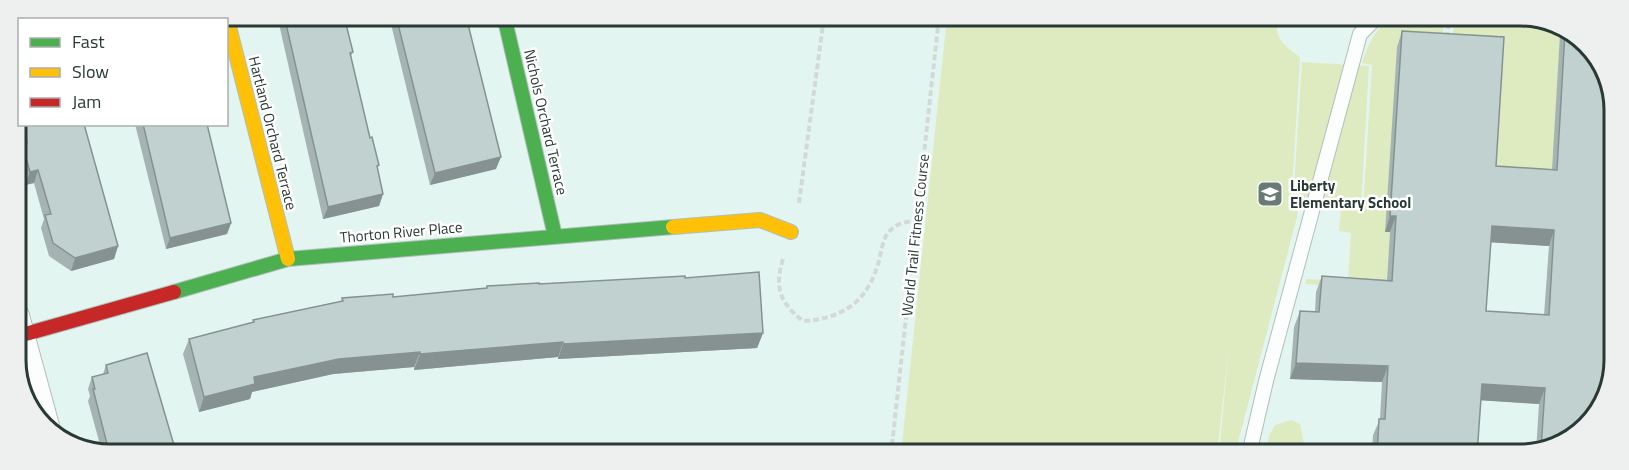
<svg xmlns="http://www.w3.org/2000/svg" width="1629" height="470" viewBox="0 0 1629 470" font-family="'Titillium Web',sans-serif">
<rect width="100%" height="100%" fill="#e3f5f0"/>
<path fill="#deebc0" d="M947 17 1279 18C1272 37 1285 46 1300 57L1291 204 1299 205 1297 217 1235 454H1219L1229 347 1217 454H901Z
M1392 18H1444L1442 45 1385 232H1390L1385 311 1357 288 1305 284 1307 279 1348 281 1351 233 1339 231 1341 209H1363L1372 65 1362 63C1368 45 1375 28 1392 18Z
M1454 18H1544L1570 34H1560L1552 186 1490 182 1452 47Z
M1302 62 1369 66 1361 206 1293 202Z
M1291 420 1300 424 1306 454H1265L1269 436 1275 425Z"/>
<g fill="none" stroke-linecap="round" stroke-linejoin="round">
<g stroke="#afbfba" stroke-width="16">
<path id="lane" d="M1249 454 1266 381 1360 34 1376 18"/>
</g>
<g stroke="#afbfba" stroke-width="28">
<path id="street" d="M16 316 47 430"/>
</g>
<g stroke="#afbfba" stroke-width="16">
<path id="fast" d="M504 16 555 236
M174 292 288 259 673 227"/>
</g>
<g stroke="#afbfba" stroke-width="16">
<path id="slow" d="M226 15 288 259
M673 227 760 220 791 232"/>
</g>
<g stroke="#afbfba" stroke-width="16">
<path id="jam" d="M22 335 174 292"/>
</g>
<path stroke="#d3d9d7" stroke-width="4" stroke-dasharray="6 3" stroke-linecap="butt" d="M1447 38 1449 18
M799 203 824 17
M783 259C774 288 780 303 803 321 842 319 867 302 878 264 881 255 882 240 888 233 896 223 905 222 917 220
M891 454 939 17"/>
<use href="#lane" stroke="#fbfefd" stroke-width="14"/>
<use href="#street" stroke="#fbfefd" stroke-width="26"/>
<use href="#fast" stroke="#4caf50" stroke-width="14"/>
<use href="#slow" stroke="#ffc107" stroke-width="14"/>
<use href="#jam" stroke="#c62828" stroke-width="14"/>
</g>
<path fill="#a5b4b3" fill-rule="evenodd" d="M117 15H184L182 20H118Z
M277 15 344 16 353 52 351 56 370 138 379 165 377 170 383 194 379 206 323 219Z
M389 16H466L496 169 430 185Z
M1562 29 1565 31 1582 432 1536 451 1539 404 1481 400 1477 455 1372 454 1373 435 1380 419 1382 382 1290 379 1294 327 1300 311 1315 312 1316 292 1322 276 1387 280 1390 232H1385L1397 47 1402 31 1496 166 1552 170 1560 34ZM1490 242 1549 246 1544 315 1486 311Z
M20 94V124H84L118 246 114 259 71 271 49 256 41 228 44 219 34 183 25 185 17 157 20 149 15 131V103Z
M135 124H207L231 223 227 234 166 249Z
M685 278 763 333 757 348 558 359V357L414 370V367L333 374 252 392 250 399 199 412 183 354 189 339 253 322V320L341 301 342 298 393 297 486 288 487 286Z
M106 365 176 452H102L88 401 90 396 88 389 92 377 103 374Z"/>
<path fill="#869292" d="M501 157 496 169 430 185 435 173Z
M38 170 34 183 25 185 30 172Z
M383 194 379 206 323 219 328 207Z
M1390 216H1396L1390 232H1385Z
M231 223 227 234 166 249 170 238Z
M1492 226 1554 230 1549 246 1486 242Z
M118 246 114 259 71 271 75 258Z
M763 333 757 348 558 359 563 344Z
M563 342 558 357 414 370 420 354Z
M420 352 414 367 333 374 252 392 250 399 199 412 204 397 254 377 339 359Z
M1296 363 1388 366 1382 382 1290 379Z
M1482 384 1545 388 1539 404 1476 400Z"/>
<path fill="#c0d1d0" stroke="#869292" stroke-width="1.5" fill-rule="evenodd" d="M124 15H180L181 20H125Z
M284 15 344 16 353 52 350 53 370 138 372 137 379 165 377 166 383 194 328 207Z
M396 16H466L501 157 435 173Z
M1402 31 1504 37 1496 166 1557 170 1565 31 1590 47 1612 91 1611 385 1582 432 1541 449 1545 388 1482 384 1477 455H1377L1379 419H1385L1388 366 1296 363 1300 311 1319 312 1322 276 1392 281 1396 216H1390ZM1492 226 1554 230 1549 315 1486 311Z
M20 94V117L15 103Z
M22 124H84L118 246 75 258 53 243 45 215 51 214 38 170 30 172 22 144 27 143Z
M143 124H207L231 223 170 238Z
M759 272 763 333 563 344V342L420 354V352L339 359 254 377 255 384 204 397 189 339 254 322 253 320 343 301 342 298 393 294V297L487 288V286L539 283V284L685 276V278Z
M147 353 176 452H109L93 389H95L92 377 108 373 106 365Z"/>
<defs>
<g id="school-square" transform="scale(1.35)"><rect x="-9" y="-9" width="18" height="18" rx="4" fill="#6a7b76" stroke="#fff"/><path d="M0-5L7-2L0 1L-7-2ZM-4 1L0 2.5L4 1V4Q0 6-4 4Z" fill="#fff"/></g>
</defs>
<g fill-rule="evenodd">
<use href="#school-square" x="1270" y="194"/>
</g>
<g text-anchor="middle" dominant-baseline="central" stroke-width="5" stroke-linejoin="round" paint-order="stroke">
<g font-size="15" fill="#293a35" stroke="#fff">
<text transform="translate(546 122) rotate(77)">Nichols Orchard Terrace</text>
<text transform="translate(273 133) rotate(76)">Hartland Orchard Terrace</text>
<text transform="translate(401 232) rotate(-5)">Thorton River Place</text>
<text transform="translate(915 235) rotate(-84)">World Trail Fitness Course</text>
</g>
<g font-size="15" font-weight="bold" fill="#293a35" stroke="#fff" text-anchor="start">
<text x="1290" y="185">Liberty<tspan x="1290" dy="17">Elementary School</tspan></text>
</g>
</g>
<path d="M0 0H1629V470H0ZM110 26H1520A84 84 0 0 1 1604 110V360A84 84 0 0 1 1520 444H110A84 84 0 0 1 26 360V110A84 84 0 0 1 110 26Z" fill="#eeefef" fill-rule="evenodd"/>
<path fill="none" stroke="#293a35" stroke-width="3" d="M110 26H1520A84 84 0 0 1 1604 110V360A84 84 0 0 1 1520 444H110A84 84 0 0 1 26 360V110A84 84 0 0 1 110 26Z"/>
<rect x="18" y="18" width="210" height="108" fill="#ffffff" stroke="#a9b0ae" stroke-width="1.5"/>
<rect x="30" y="38" width="30" height="9" fill="#4caf50" stroke="#a9b0ae" stroke-width="1.5"/>
<text x="72" y="48" font-size="18" fill="#293a35">Fast</text>
<rect x="30" y="68" width="30" height="9" fill="#ffc107" stroke="#a9b0ae" stroke-width="1.5"/>
<text x="72" y="78" font-size="18" fill="#293a35">Slow</text>
<rect x="30" y="98" width="30" height="9" fill="#c62828" stroke="#a9b0ae" stroke-width="1.5"/>
<text x="72" y="108" font-size="18" fill="#293a35">Jam</text>
</svg>
